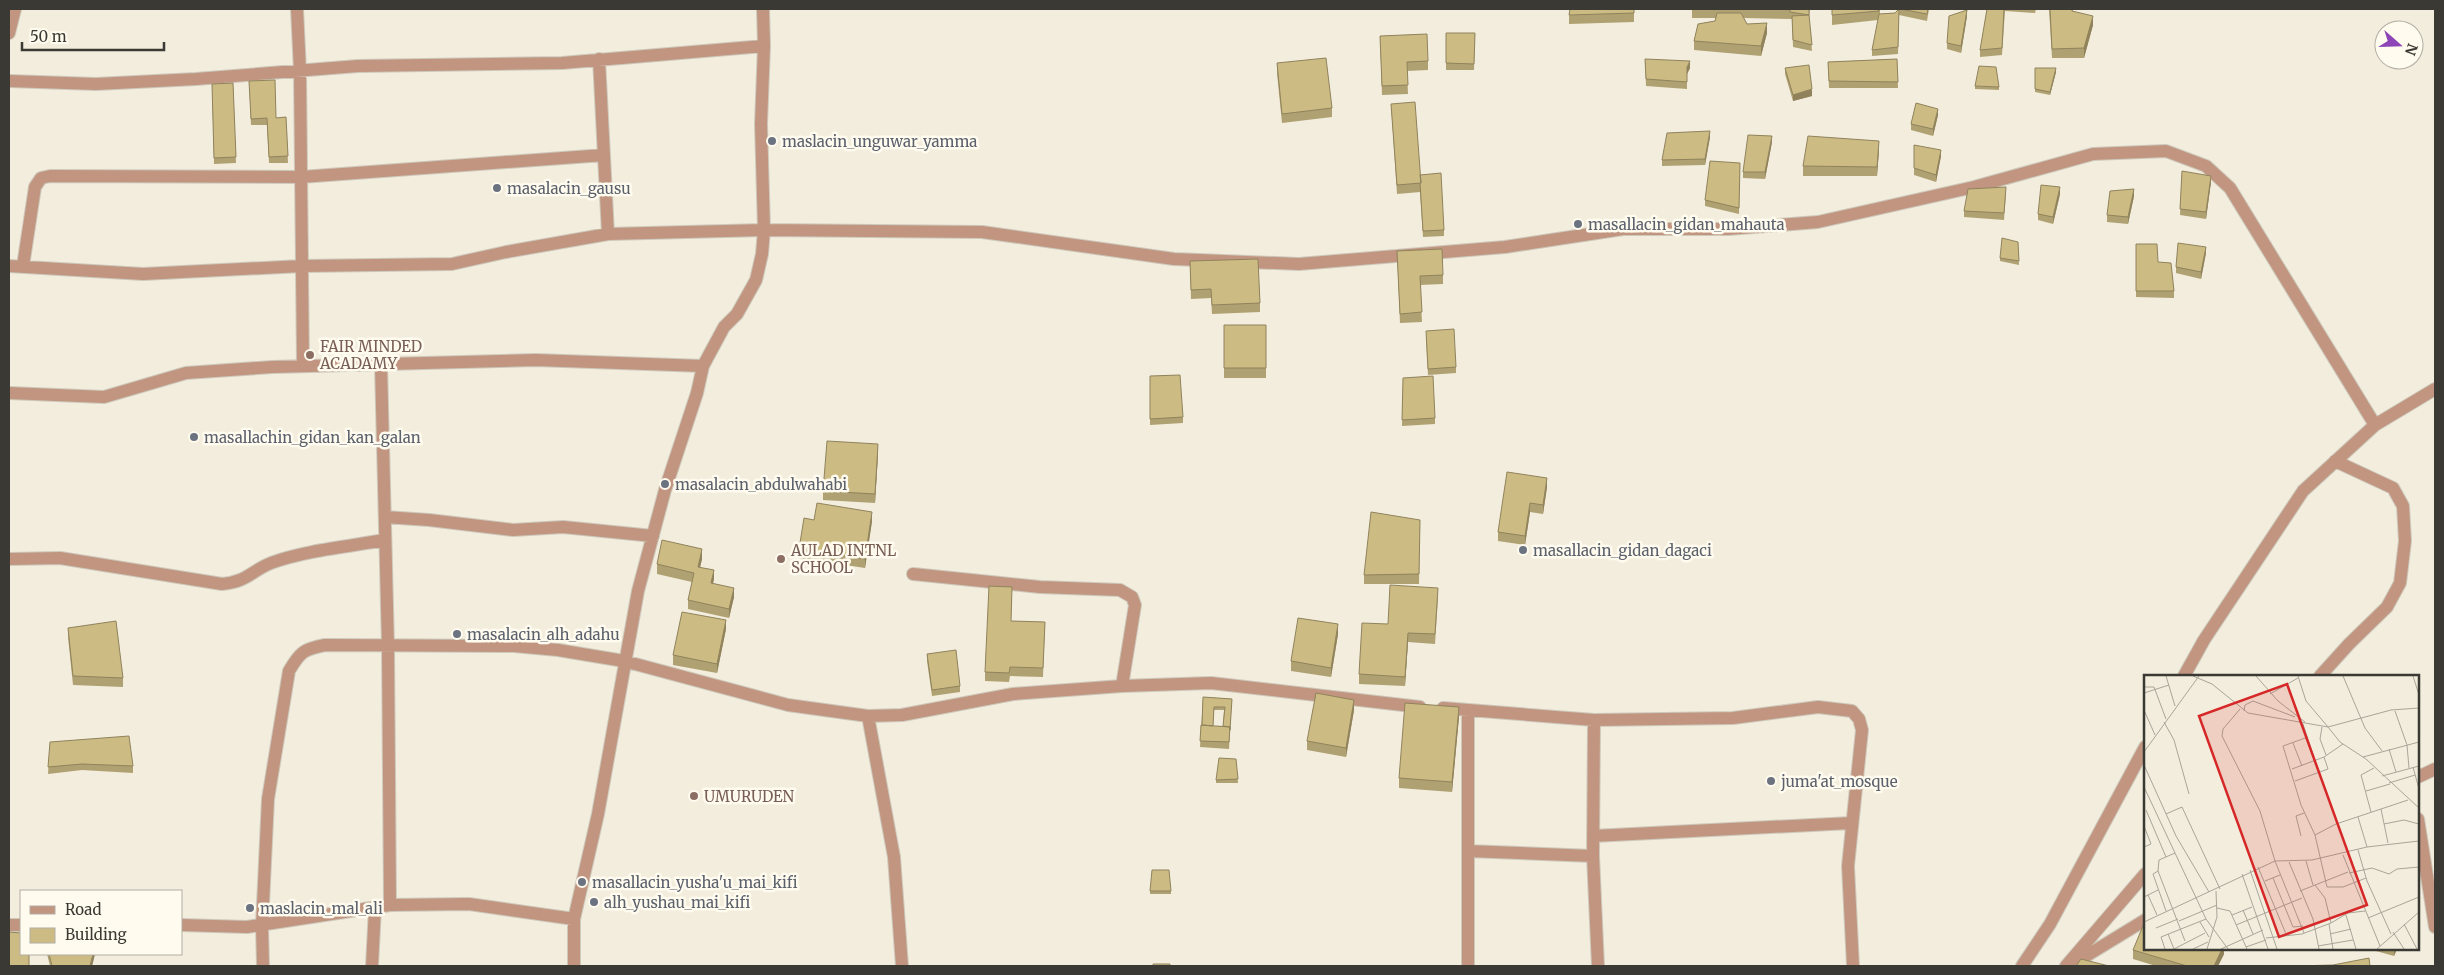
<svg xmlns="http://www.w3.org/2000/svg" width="2444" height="975" viewBox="0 0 2444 975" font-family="Merriweather,serif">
<rect width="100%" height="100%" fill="#f2eddd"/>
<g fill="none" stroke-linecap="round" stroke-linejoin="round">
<g stroke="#cdc9bb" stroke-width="14">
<path id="street" d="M297 9 300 71 303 366
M9 33 15 9
M599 59 608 234
M9 81 96 84 196 79 358 66 562 63 764 46
M9 266 143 274 302 266 452 264 506 252 608 234 764 230 982 232 1174 259 1299 264 1505 247 1623 229H1728L1818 222 1974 187 2093 154 2166 151 2206 166 2230 188 2375 425
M23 266 35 187 41 178 50 176 301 177 604 155
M381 365 388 646 390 905
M9 393 104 397 186 373 272 367 536 360 703 366
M385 517 429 520 513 530 563 527 653 536
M9 559 60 558 222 584C247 582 251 571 271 563 302 551 351 546 385 540
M913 574 1040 587 1120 590 1132 597 1135 605 1122 686
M2184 676 2204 640 2303 491 2375 425 2435 389
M2320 676 2349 644 2387 607 2400 583 2405 541 2403 506 2393 488 2335 461
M1443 708 1594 720 1733 718 1818 707 1852 711 1859 719 1862 730 1848 866 1853 966
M868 716 894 857 902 966
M1594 720 1593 856 1598 966
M2418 777 2435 769
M2418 819 2435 927
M1593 836 1851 823
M1468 851 1593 856
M9 925H21
M181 925 247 927 390 905 469 904 574 919
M2073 964 2145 920
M263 966 262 925 268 799 289 671C300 652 304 649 325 645L514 646 558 650 624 661 788 705 868 716 902 715 1013 694 1122 686 1211 683 1420 707
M372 966 375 908
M574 966V919L598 814 638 591 665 490 697 393 703 366 724 327 737 314 756 280 762 254 764 230 761 124 764 46 763 9
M1468 966V710
M2022 966 2050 924 2145 747
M2066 966 2145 874"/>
</g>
<use href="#street" stroke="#c19580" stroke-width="12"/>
</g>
<path fill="#b0a172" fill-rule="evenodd" d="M1634 9V22L1569 24V15Z
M1692 9H1810L1809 18 1812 51 1793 47 1792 19 1744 18 1747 24 1767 33 1761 56 1694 50V41L1715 21 1716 18H1692Z
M1832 9H1880V14L1895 13 1898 9H1929L1927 21 1899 15 1898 54 1872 56V50L1878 20 1832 25Z
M1987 9H2036L2035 13 2005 11 2002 55 1980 57V50Z
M2049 9H2073V11L2093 25 2084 58H2052Z
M1967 16 1961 53 1947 49V43Z
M1446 33H1475L1474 70H1446Z
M1380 36 1428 61V70L1407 71 1408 94 1382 95Z
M1645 59 1690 68 1687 74V89L1646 86Z
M1897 59 1898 88H1829L1828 62Z
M1277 63 1332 108V117L1282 123 1277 73Z
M1785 68 1812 96 1793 101 1785 74Z
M2035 68 2056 72 2050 95 2035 92Z
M249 81 276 118 286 117 288 163H269L267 125H251Z
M233 83 236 163 214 164 212 84Z
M1975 86 1999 87V90L1975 89Z
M1391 104 1444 230V236L1423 237 1420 192 1397 194Z
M1938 115 1933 136 1911 130V124Z
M1710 137 1705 165 1662 166V160Z
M1772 142 1765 179 1743 178V172Z
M1914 145 1941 156 1936 182 1914 175Z
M1879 150 1877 176H1803V166Z
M1740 163 1739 214 1705 206V200Z
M2182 171 2211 182 2206 219 2180 215Z
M2006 193 2004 220 1964 217V211Z
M2060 194 2053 224 2038 220V214Z
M2134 196 2128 224 2107 222V215Z
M2018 242 2019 265 2000 261V258Z
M2136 244 2158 262 2174 291V298L2136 297Z
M1397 251 1443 275V284L1420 285 1422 322 1400 323Z
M2206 253 2201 279 2176 273V267Z
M1190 261 1260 303V312L1212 314 1211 298 1191 299Z
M1224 325H1266V378H1224Z
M1426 337 1456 367V373L1428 375Z
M1150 376 1183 417V423L1150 425Z
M1403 378 1435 418V424L1402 426Z
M878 454 875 503 823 500V491Z
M1547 487 1543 514 1530 512 1525 545 1498 541V532Z
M814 520 872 521 865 568 799 558V549Z
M1420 520 1419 584H1364V575Z
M702 559 700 567 714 579 713 583 734 597 729 618 688 609V600L692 582 657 574V564Z
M1012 596 1011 621 1045 622 1043 677 1010 676 1009 682 985 681V672Z
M1438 597 1435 644 1408 642 1405 686 1359 684V674L1388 624Z
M68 628 123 678V687L73 685 68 637Z
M726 629 717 673 673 665V655Z
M1338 634 1331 677 1291 671V661Z
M927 654 960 686V692L932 696 927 661Z
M1203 697 1232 699 1229 749 1200 747ZM1214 710H1224L1223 726H1213Z
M1354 710 1346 757 1307 750V741Z
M1459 717 1452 792 1399 788V778Z
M50 742 133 766V773L82 770 48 774Z
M1236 759 1238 783H1216V780Z
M1150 891H1171V894H1150Z
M2224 949V954L2218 966H2156L2133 959V950Z
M2376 949H2397L2394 956 2376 951Z
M47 954H95L92 966H50Z"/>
<path fill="#90835c" d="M1967 10V16L1961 53V46Z
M2093 16V25L2084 58V48Z
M1767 23V33L1761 56V46Z
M1690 61V68L1687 74V89V67Z
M2056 68V72L2050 95V92Z
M1812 89V96L1793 101V95Z
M1938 109V115L1933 136V129Z
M1710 131V137L1705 165V159Z
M1772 136V142L1765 179V172Z
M1879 141V150L1877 176V167Z
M1941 150V156L1936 182V175Z
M2211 176V182L2206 219V212Z
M2060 187V194L2053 224V217Z
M2134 189V196L2128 224V217Z
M2206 247V253L2201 279V272Z
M878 444V454L875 503V494Z
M1547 478V487L1543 514V505Z
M1530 503V512L1525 545V536Z
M872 512V521L865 568V559Z
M702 549V559L698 576V567Z
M714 570V579L711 592V583Z
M734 588V597L729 618V609Z
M726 620V629L717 673V664Z
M1338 624V634L1331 677V668Z
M1408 633V642L1405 686V677Z
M1354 700V710L1346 757V748Z
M1459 707V717L1452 792V782Z
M2222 949H2224V954L2218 966H2214Z
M2394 949H2397L2394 956Z
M93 954H95L92 966H90Z"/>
<path fill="#cdbb84" stroke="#90835c" d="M1570 9H1634V13L1569 15Z
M1790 9H1809V15L1790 12Z
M1832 9H1879V11L1832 15Z
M1899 9 1898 47 1872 50 1879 14 1895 13Z
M1900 9H1928L1927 14Z
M1987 9H2004L2002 48 1980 50Z
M2050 9H2072V11L2093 16 2084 48 2052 49Z
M1967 10 1961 46 1947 43 1949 16Z
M1717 13H1741L1747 24 1767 23 1761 46 1694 41 1698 24 1715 21Z
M1809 15 1812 45 1793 40 1792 16Z
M1446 33H1475L1474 64 1446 63Z
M1427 34 1428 61 1407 62 1408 85 1382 86 1380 36Z
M1326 58 1332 108 1282 114 1277 63Z
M1645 59 1690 61 1687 67V82L1646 79Z
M1897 59 1898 82 1829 81 1828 62Z
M1809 65 1812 89 1793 95 1785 68Z
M1979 66 1996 67 1999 87 1975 86Z
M2035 68H2056L2050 92 2035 89Z
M275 80 276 118 286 117 288 156 269 157 267 118 251 119 249 81Z
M233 83 236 157 214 158 212 84Z
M1415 102 1421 183 1397 185 1391 104Z
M1916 103 1938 109 1933 129 1911 124Z
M1710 131 1705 159 1662 160 1667 133Z
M1748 135 1772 136 1765 172H1743Z
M1808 136 1879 141 1877 167 1803 166Z
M1914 145 1941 150 1936 175 1914 168Z
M1710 161 1740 163 1739 208 1705 200Z
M2182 171 2211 176 2206 212 2180 209Z
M1441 173 1444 230 1423 231 1420 183H1421L1420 175Z
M2041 185 2060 187 2053 217 2038 214Z
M2006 187 2004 213 1964 211 1968 189Z
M2134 189 2128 217 2107 215 2110 191Z
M2002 238 2018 242 2019 261 2000 258Z
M2178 243 2206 247 2201 272 2176 267Z
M2136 244H2157L2158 262 2171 263 2174 291H2136Z
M1442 249 1443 275 1420 276 1422 312 1400 314 1397 251Z
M1258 259 1260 303 1212 305 1211 289 1191 290 1190 261Z
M1224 325H1266V368H1224Z
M1454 329 1456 367 1428 369 1426 331Z
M1180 375 1183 417 1150 419V376Z
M1433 376 1435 418 1402 420 1403 378Z
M827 441 878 444 875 494 823 491Z
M1507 472 1547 478 1543 505 1530 503 1525 536 1498 532Z
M817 503 872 512 865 559 799 549 804 518 814 520Z
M1371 512 1420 520 1419 574 1364 575Z
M662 540 702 549 698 567 714 570 711 583 734 588 729 609 688 600 694 573 657 564Z
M1390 585 1438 588 1435 634 1408 633 1405 677 1359 674 1362 623 1388 624Z
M989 586 1012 587 1011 621 1045 622 1043 668 1010 667 1009 673 985 672Z
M682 612 726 620 717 664 673 655Z
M1298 618 1338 624 1331 668 1291 661Z
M116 621 123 678 73 676 68 628Z
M956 650 960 686 932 690 927 654Z
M1316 693 1354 700 1346 748 1307 741Z
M1203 697 1232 699 1230 730V727L1223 726 1225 707H1214L1213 726 1202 725Z
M1405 703 1459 707 1452 782 1399 778Z
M1201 725 1230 727 1229 742 1200 741Z
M129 736 133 766 82 764 48 767 50 742Z
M1219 758 1236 759 1238 779 1216 780Z
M1152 870H1169L1171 891H1150Z
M2145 921V949H2222L2214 966H2187L2133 950Z
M9 932 21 933V954H29V966H9Z
M49 954H93L90 966H52Z
M2369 958 2370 966H2295L2333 965Z
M2081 959 2109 966H2076Z
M1153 964H1170V966H1153Z"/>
<g fill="#6b7280" stroke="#fffbee" stroke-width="2">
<circle cx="772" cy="141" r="5"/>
<circle cx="497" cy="188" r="5"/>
<circle cx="1578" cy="224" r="5"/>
<circle cx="194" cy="437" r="5"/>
<circle cx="665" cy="484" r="5"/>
<circle cx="1523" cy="550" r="5"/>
<circle cx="457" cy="634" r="5"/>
<circle cx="1771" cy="781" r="5"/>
<circle cx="582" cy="882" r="5"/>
<circle cx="594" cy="902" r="5"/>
<circle cx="250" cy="908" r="5"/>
</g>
<g fill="#8d6e63" stroke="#fffbee" stroke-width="2">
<circle cx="310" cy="355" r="5"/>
<circle cx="781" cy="559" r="5"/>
<circle cx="694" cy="796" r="5"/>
</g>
<g text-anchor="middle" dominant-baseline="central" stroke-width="5" stroke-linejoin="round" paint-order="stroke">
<g font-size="15" fill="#5b616d" stroke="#fffbee" text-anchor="start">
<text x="782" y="141">maslacin_unguwar_yamma</text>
<text x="507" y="188">masalacin_gausu</text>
<text x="1588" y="224">masallacin_gidan_mahauta</text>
<text x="204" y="437">masallachin_gidan_kan_galan</text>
<text x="675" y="484">masalacin_abdulwahabi</text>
<text x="1533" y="550">masallacin_gidan_dagaci</text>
<text x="467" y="634">masalacin_alh_adahu</text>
<text x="1781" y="781">juma'at_mosque</text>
<text x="592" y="882">masallacin_yusha'u_mai_kifi</text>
<text x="604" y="902">alh_yushau_mai_kifi</text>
<text x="260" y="908">maslacin_mal_ali</text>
</g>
<g font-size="15" fill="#785e54" stroke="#fffbee" text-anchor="start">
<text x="320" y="346">FAIR MINDED<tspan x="320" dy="17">ACADAMY</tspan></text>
<text x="791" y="550">AULAD INTNL<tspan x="791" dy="17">SCHOOL</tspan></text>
<text x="704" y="796">UMURUDEN</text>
</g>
</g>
<g transform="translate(2144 675)">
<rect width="275" height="275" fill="#f2eddd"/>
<path fill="none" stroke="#a9a599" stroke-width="1" d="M22 1 31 31M49 1 68 9 104 38 184 52 196 67 222 84 275 133M112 1 134 26 161 47M154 1 162 26 184 52 247 35 275 33M199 1 221 53 238 76M269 1 275 20M0 12H10L22 44M0 18 25 10M126 19 154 3M96 34 79 54 78 61 116 136 131 186 160 258M0 35 11 60M100 36 101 30 109 26 151 42M251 36 263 70 265 93M20 47 30 65 45 119M159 49 171 86M178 52 176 64 182 80M164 62 139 71 157 130 171 160 183 212H199L222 203M149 68 158 91M245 74 252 97M0 77 55 1M219 82 275 67M0 90 32 161 65 217M269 92 275 114M148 94 180 82 199 69M238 101 275 91M151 106 184 94 180 82M245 108 271 100M0 112 62 244 84 274M222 116 246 109M237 134 244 168M2 135 22 182M227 137 217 100 230 93M22 139 38 132 76 214M214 142 223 172M240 149 260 145 275 149M0 151 7 169 0 172M171 160 192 149 264 125M157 161 152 141 160 138M214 175 223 206 247 259M31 178 15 185 14 196 41 266M199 180 236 271M162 186 169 210M145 187 169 244 175 274M114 192 142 259M106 195 133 274M14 196 9 199 22 236M205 198 228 193 245 199 253 194 275 192M98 199 124 274M129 203 149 252 159 251M121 206 136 200M171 210 181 223 187 248M156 216 204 197M4 220 13 240M0 222 14 215M73 233 86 236 103 274M99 235 109 259M88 240 108 232M202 240 212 274M224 243 275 222M35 246 73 230M0 247 131 186 168 185 223 172 275 166M56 247 65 262M185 249 189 274M260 249 273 274M92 250 158 223M12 253 34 244M249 257 260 274M24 259 30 274M186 259 207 254M122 263 158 259 187 248 204 238 221 236M174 271 209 265M102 272 122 265M21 274 17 262 62 244M30 274 61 258M49 274 64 267M63 274 73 242 72 216M77 274 119 255M233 274 275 237"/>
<path fill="#d62828" fill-opacity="0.15" stroke="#d62828" stroke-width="2.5" d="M143 9 223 230 135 262 55 41Z"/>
<rect width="275" height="275" fill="none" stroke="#3b3933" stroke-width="2.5"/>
</g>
<rect width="2444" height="975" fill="none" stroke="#3b3933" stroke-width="20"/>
<rect x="20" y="890" width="162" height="65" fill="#fffbee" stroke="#b1ada3"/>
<rect x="30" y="906" width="25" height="8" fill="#c19580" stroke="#b1ada3"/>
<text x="65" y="915" font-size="15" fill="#3b3933">Road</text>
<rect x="30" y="928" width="25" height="15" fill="#cdbb84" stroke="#b1ada3"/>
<text x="65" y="940" font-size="15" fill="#3b3933">Building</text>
<g transform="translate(2399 45) rotate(110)"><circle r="24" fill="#fffbee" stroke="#b1ada3"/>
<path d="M0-4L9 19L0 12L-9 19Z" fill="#8d44b6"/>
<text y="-8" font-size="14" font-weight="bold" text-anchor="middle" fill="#3b3933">N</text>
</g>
<path d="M22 42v8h142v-8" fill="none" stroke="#3b3933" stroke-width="2.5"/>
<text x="30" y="42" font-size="15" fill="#3b3933" stroke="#fffbee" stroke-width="4" paint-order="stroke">50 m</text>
</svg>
